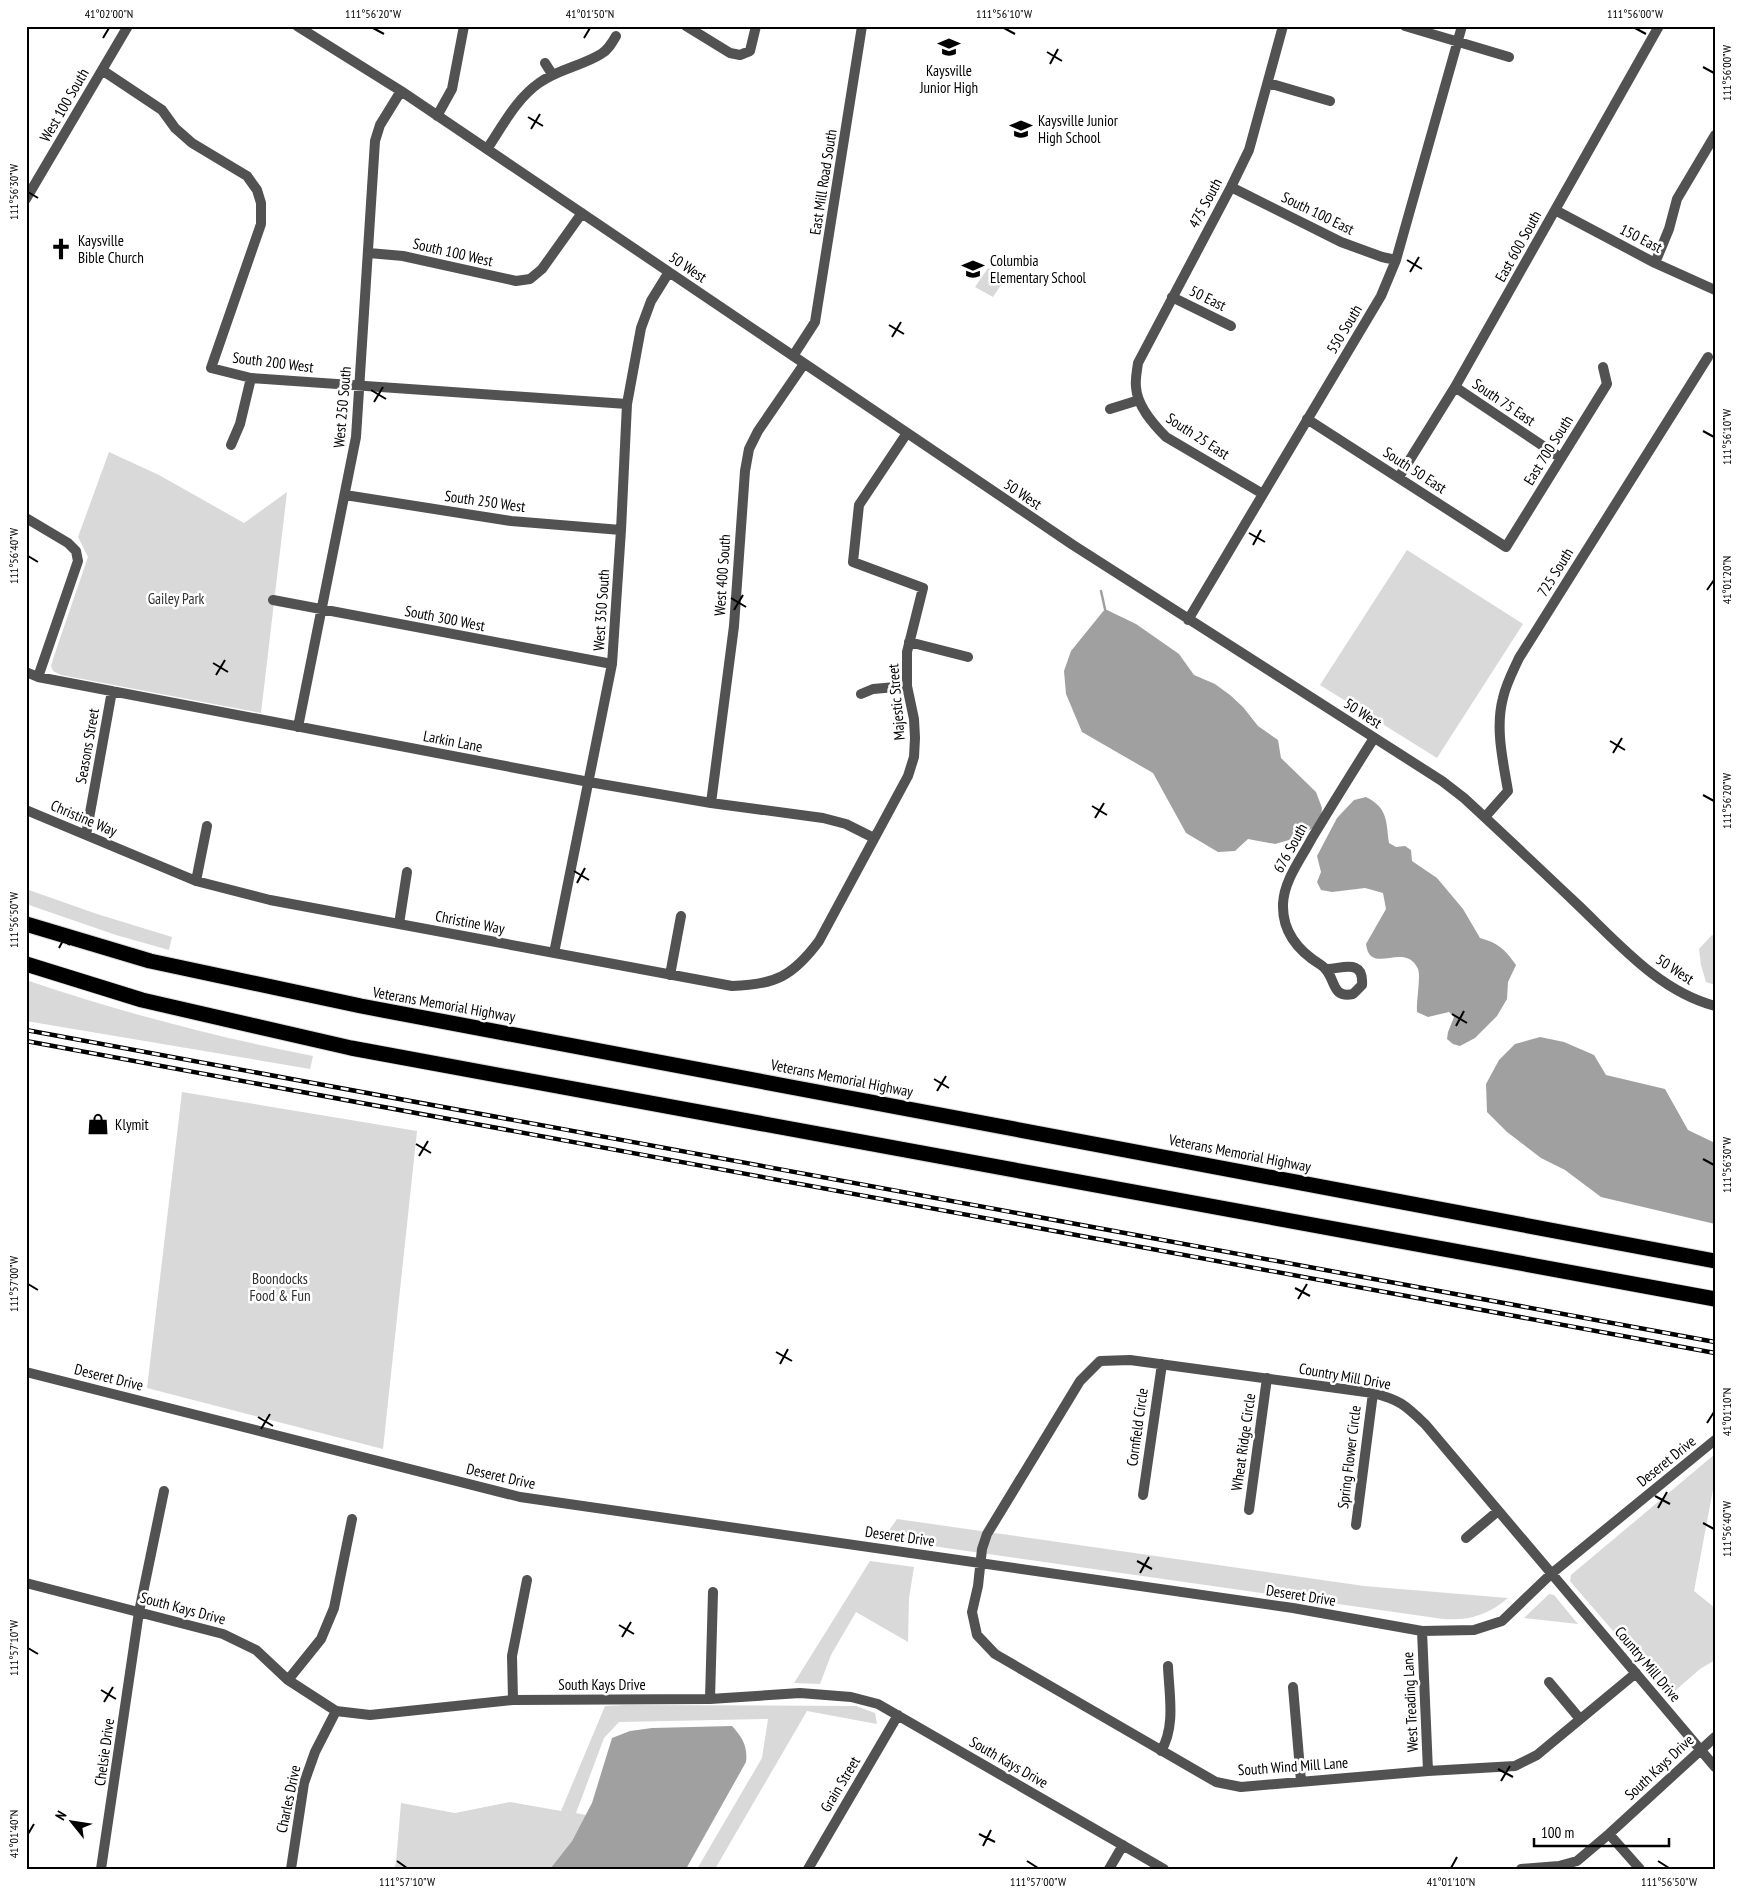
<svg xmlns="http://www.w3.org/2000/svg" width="1741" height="1895" viewBox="0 0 1741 1895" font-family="'PT Sans Narrow',sans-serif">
<rect width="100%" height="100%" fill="#fff"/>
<path fill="#d9d9d9" d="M988 268 1005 279 993 297 975 287Z
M109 452 159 475 244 523 287 492 261 713 61 675 53 671 51 666 53 659 88 557 78 537Z
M1407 550 1523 624 1437 758 1320 685Z
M26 889 97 914 172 937 169 950 116 935 26 904Z
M1712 935 1715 937V985L1706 982 1701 965 1699 949Z
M26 980C120 1012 216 1037 313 1056L310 1069 26 1021Z
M182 1092 417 1131 383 1449 147 1388Z
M1715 1454V1479L1694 1591 1715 1608V1660L1700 1669 1669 1696 1570 1581 1571 1575Z
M897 1519 1364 1586 1508 1598C1488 1615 1469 1621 1443 1619L883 1539Z
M870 1561 914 1567 909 1598 908 1642 856 1612 831 1655 820 1684 794 1683Z
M1549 1594 1554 1595 1578 1624 1524 1618Z
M626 1705 856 1706 875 1713 877 1724 807 1711 715 1869H697L762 1758 768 1719 619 1722 604 1738 576 1813 586 1815 572 1841 550 1869H394L396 1862 401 1803 455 1813 510 1802 561 1811 605 1706Z"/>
<path fill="#a0a0a0" d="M1105 609 1136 624 1179 654 1194 675 1215 684 1230 695 1243 707 1258 726 1278 740 1281 758 1316 792 1322 808 1321 819 1313 828 1296 838 1275 844 1248 839 1235 851 1218 852 1186 833 1153 773 1082 732 1066 694 1064 671 1071 651Z
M1366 797C1388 808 1386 821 1389 843L1396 847 1405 846 1411 850 1412 861 1437 878 1463 909 1480 938C1498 943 1505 949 1516 965L1508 982 1507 999 1497 1016 1475 1038 1460 1046 1453 1044 1447 1039 1448 1032 1454 1017 1449 1012 1428 1017 1417 1012C1416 1002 1421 976 1418 969 1405 940 1370 977 1366 944L1386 909 1383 893 1365 888 1332 892 1321 890 1317 882 1321 872 1317 856 1337 818 1354 800Z
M1540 1037 1564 1042 1594 1055 1606 1075 1665 1089 1688 1130 1715 1143V1224L1601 1197 1565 1170 1541 1158 1507 1132 1487 1112 1486 1084 1499 1060 1515 1044Z
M732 1726C742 1737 748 1746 746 1762L686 1869H550L572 1841 592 1803 612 1738 630 1731 652 1728Z"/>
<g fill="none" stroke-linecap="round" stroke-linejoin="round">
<path stroke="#a0a0a0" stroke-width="2.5" d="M1101 591 1105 609"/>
<g stroke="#dbdbdb" stroke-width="17">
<path id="highway" d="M26 924 150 961 361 1006 1715 1261
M26 964 142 1000 351 1048 1715 1299"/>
</g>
<path stroke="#525252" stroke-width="10" d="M297 26 401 91 1073 545 1442 781 1464 798C1502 833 1540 869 1578 905 1619 944 1659 991 1715 1006
M686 26 730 53 740 55 750 51 756 26
M1405 26 1509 57
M545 63 552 74
M102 70 162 110 175 128 192 143 247 176 257 190 261 203V224L211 368 251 378 627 404
M1268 83 1330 101
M437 116 452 89 464 26
M487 149C502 127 516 99 539 83 558 69 582 66 601 54 608 50 612 43 616 36
M1231 187 1341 242 1382 257 1396 260
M26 199 128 26
M1555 210 1655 263 1715 290
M369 253 403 256 516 281 530 279 542 269 582 213
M1655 263 1669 229 1677 199 1715 135
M1172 297 1231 326
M793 356 815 322 862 26
M1455 387 1561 458
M1110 409 1139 400
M1307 419 1506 547 1607 384 1603 367
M231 445 240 424 251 378
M1399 477 1455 387 1659 26
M1263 494 1166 437C1153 424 1137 406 1136 387 1135 379 1137 371 1138 363L1231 187 1249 150 1283 26
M345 495 511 521 621 530
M26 518 68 543 76 551 78 561 38 677
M273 600 612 664
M1188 620 1381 296 1396 260 1462 26
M909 642 968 657
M26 672 38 677 589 782 711 803 823 818 846 824 874 838
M861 694 873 689 907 686
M298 727 356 437 375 141 380 125 401 91
M711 803 734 626 745 471 749 449 758 431 804 364
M26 810 196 881 270 900 732 986C775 985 793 976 819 941L908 776 914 757 915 738 914 719 907 686V652L923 588 853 562 859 505 907 433
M1485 817 1508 791C1503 761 1495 728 1503 698 1506 684 1513 671 1519 658L1708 357
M86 835 112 691
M196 881 207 826
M399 924 407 872
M554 953 612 664 621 530 627 404 641 328 651 301 669 272
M1328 969C1344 968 1364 959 1362 985L1353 994C1329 999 1337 975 1321 965 1298 951 1282 932 1283 904 1284 880 1301 859 1312 838 1332 805 1353 771 1374 738
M670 975 681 916
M26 1372 520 1497 1293 1608 1422 1631 1474 1630 1502 1621 1551 1574 1715 1440
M1143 1495 1162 1364
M1249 1510 1267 1378
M1356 1525 1373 1393
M1466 1538 1498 1511
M26 1583 223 1634 256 1650 288 1680 336 1711 370 1715 513 1700 710 1699 800 1693 851 1697 878 1704 1164 1869
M1422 1631 1428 1771
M1636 1673 1537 1755 1515 1766 1428 1771 1241 1787 1216 1782 995 1654 977 1635 972 1612 978 1586 982 1549 987 1534 1080 1381 1100 1361 1130 1360 1373 1393C1400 1400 1405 1405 1425 1424L1715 1767
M288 1680 321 1639 334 1608 352 1519
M1549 1682 1580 1719
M1293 1687 1301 1781
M710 1699 713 1592
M513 1700 512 1656 527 1580
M1161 1751C1176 1726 1169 1694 1168 1666
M1609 1834 1640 1869
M101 1869 139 1612 164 1491
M291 1869 304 1783 315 1752 336 1711
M808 1869 898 1715
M1109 1869 1123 1845
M1521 1869 1559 1866 1577 1861 1609 1834 1715 1737"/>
<use href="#highway" stroke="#000" stroke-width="15"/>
<g stroke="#000" stroke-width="4.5">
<path id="rail" d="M26 1030 1715 1342
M26 1041 1715 1353"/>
</g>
<use href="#rail" stroke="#fff" stroke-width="2.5" stroke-dasharray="8" stroke-linecap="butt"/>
</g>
<path fill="none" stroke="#000" stroke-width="2" d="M373 28 384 34M1004 28 1015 34M1635 28 1646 34M103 38 109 28M584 38 590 28M1047 52 1062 61M1050 64 1058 49M1703 67 1714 73M528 117 543 126M531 129 540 114M28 192 38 198M1407 260 1422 269M1410 272 1419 257M889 325 904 334M892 337 901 322M371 390 386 399M374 402 383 387M1703 431 1714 437M1249 533 1265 542M1253 545 1261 530M28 556 38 562M1707 590 1714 580M731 598 746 607M734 610 743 595M213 663 228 672M216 675 225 660M1610 741 1625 750M1613 753 1622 738M1703 795 1714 801M1092 806 1107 815M1095 818 1104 803M574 871 589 880M577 883 585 868M28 920 38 926M55 936 70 945M59 948 67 933M1452 1014 1467 1023M1456 1026 1464 1011M934 1079 949 1088M937 1091 946 1076M416 1144 431 1153M419 1156 428 1141M1703 1159 1714 1165M28 1284 38 1290M1295 1288 1310 1296M1298 1299 1307 1284M776 1352 792 1361M780 1364 788 1349M258 1417 273 1426M1707 1423 1714 1412M261 1429 270 1414M1655 1496 1670 1504M1658 1508 1667 1492M1703 1523 1714 1529M1137 1561 1152 1569M1140 1573 1149 1557M619 1625 634 1634M622 1637 631 1622M28 1648 38 1654M101 1690 116 1699M104 1702 113 1687M1498 1769 1513 1777M1501 1781 1510 1766M28 1834 34 1824M979 1834 995 1842M983 1846 991 1830M397 1861 407 1868M1027 1861 1038 1868M1658 1861 1669 1868M1451 1868 1457 1857"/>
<defs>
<g id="school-bare" transform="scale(1.725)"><path d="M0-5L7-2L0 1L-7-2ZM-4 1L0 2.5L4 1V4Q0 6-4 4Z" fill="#000" stroke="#fff" stroke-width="2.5" paint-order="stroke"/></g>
<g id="church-bare" transform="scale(1.725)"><path d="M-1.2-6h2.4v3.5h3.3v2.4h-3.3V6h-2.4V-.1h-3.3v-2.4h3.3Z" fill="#000" stroke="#fff" stroke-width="2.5" paint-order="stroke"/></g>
<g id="shop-bare" transform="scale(1.725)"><path d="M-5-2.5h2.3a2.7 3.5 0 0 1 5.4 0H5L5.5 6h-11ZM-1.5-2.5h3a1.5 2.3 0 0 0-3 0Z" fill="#000" stroke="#fff" stroke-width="2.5" paint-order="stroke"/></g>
</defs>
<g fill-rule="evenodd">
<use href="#school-bare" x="949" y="47"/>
<use href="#school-bare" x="1021" y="129"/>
<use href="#church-bare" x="61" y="249"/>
<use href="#school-bare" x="973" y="269"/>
<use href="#shop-bare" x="98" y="1124"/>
</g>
<g text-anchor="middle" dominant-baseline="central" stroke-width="5" stroke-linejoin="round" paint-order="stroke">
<g font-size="15" fill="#000" stroke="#fff" text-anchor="start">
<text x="949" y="70" text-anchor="middle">Kaysville<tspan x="949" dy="17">Junior High</tspan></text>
<text x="1038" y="120">Kaysville Junior<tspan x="1038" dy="17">High School</tspan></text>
<text x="78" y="240">Kaysville<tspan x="78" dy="17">Bible Church</tspan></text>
<text x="990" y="260">Columbia<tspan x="990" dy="17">Elementary School</tspan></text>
<text x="115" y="1124">Klymit</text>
</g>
<g font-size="15" fill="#000" stroke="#fff">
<text transform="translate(64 105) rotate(-60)">West 100 South</text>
<text transform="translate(823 182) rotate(-81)">East Mill Road South</text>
<text transform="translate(1205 203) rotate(-62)">475 South</text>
<text transform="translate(1318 213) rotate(26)">South 100 East</text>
<text transform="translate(1641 238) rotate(27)">150 East</text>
<text transform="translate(1518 246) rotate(-61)">East 600 South</text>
<text transform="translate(453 252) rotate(13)">South 100 West</text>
<text transform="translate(688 267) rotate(34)">50 West</text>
<text transform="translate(1208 298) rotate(26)">50 East</text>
<text transform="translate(1344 329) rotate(-59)">550 South</text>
<text transform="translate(273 362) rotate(7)">South 200 West</text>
<text transform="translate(1504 402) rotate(34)">South 75 East</text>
<text transform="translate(342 407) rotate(-85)">West 250 South</text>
<text transform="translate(1198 436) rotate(33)">South 25 East</text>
<text transform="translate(1548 450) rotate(-58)">East 700 South</text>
<text transform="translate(1415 470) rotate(33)">South 50 East</text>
<text transform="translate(1023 494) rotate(34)">50 West</text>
<text transform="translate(485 501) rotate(8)">South 250 West</text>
<text transform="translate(1555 572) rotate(-58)">725 South</text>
<text transform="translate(722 575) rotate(-86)">West 400 South</text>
<text transform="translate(601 610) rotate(-86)">West 350 South</text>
<text transform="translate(445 618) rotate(11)">South 300 West</text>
<text transform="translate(896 702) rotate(-95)">Majestic Street</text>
<text transform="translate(1363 713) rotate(33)">50 West</text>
<text transform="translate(453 741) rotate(11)">Larkin Lane</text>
<text transform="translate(87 746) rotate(-80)">Seasons Street</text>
<text transform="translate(84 818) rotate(23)">Christine Way</text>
<text transform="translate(1290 848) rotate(-61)">676 South</text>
<text transform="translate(470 922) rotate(11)">Christine Way</text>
<text transform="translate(1675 969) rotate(33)">50 West</text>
<text transform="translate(444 1004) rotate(10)">Veterans Memorial Highway</text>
<text transform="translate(842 1078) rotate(11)">Veterans Memorial Highway</text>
<text transform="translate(1240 1153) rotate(11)">Veterans Memorial Highway</text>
<text transform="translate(1345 1376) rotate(10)">Country Mill Drive</text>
<text transform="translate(109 1377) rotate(14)">Deseret Drive</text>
<text transform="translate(1137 1427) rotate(-82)">Cornfield Circle</text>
<text transform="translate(1243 1442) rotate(-82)">Wheat Ridge Circle</text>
<text transform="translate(1349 1457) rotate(-83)">Spring Flower Circle</text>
<text transform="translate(1666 1461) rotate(-39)">Deseret Drive</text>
<text transform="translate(501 1476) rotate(13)">Deseret Drive</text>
<text transform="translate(900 1536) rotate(8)">Deseret Drive</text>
<text transform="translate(1301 1595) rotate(9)">Deseret Drive</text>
<text transform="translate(183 1608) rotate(15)">South Kays Drive</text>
<text transform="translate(1648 1664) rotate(50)">Country Mill Drive</text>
<text x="602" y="1684">South Kays Drive</text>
<text transform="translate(1410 1702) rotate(-93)">West Treading Lane</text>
<text transform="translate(104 1752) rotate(-82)">Chelsie Drive</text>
<text transform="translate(1009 1762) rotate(30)">South Kays Drive</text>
<text transform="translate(1293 1766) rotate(-4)">South Wind Mill Lane</text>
<text transform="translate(1659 1767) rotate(-43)">South Kays Drive</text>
<text transform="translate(840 1784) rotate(-59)">Grain Street</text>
<text transform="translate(288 1799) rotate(-78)">Charles Drive</text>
</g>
<g font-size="15" fill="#303030" stroke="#fff">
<text x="176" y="598">Gailey Park</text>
<text x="280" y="1278">Boondocks<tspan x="280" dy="17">Food &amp; Fun</tspan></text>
</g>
</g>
<rect width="1741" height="1895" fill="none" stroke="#ffffff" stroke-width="55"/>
<g transform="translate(72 1822) rotate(300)" stroke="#ffffff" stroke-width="4" paint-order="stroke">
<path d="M0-4L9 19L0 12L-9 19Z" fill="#000000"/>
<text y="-8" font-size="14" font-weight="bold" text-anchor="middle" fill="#000000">N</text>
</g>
<path d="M1534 1838v8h135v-8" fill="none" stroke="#000000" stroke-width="2.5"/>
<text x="1541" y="1838" font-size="15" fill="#000000" stroke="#ffffff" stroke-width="4" paint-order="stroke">100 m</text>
<rect x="28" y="28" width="1686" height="1840" fill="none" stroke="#000" stroke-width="2"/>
<g font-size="12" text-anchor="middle" fill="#000">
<text x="109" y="18">41°02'00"N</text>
<text x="373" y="18">111°56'20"W</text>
<text x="590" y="18">41°01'50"N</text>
<text x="1004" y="18">111°56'10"W</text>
<text x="1635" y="18">111°56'00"W</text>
<text transform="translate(1727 73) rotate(-90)" y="4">111°56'00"W</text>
<text transform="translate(14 192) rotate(-90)" y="4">111°56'30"W</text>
<text transform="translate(1727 437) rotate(-90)" y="4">111°56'10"W</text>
<text transform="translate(14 556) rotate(-90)" y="4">111°56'40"W</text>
<text transform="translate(1727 580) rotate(-90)" y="4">41°01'20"N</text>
<text transform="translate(1727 801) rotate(-90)" y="4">111°56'20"W</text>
<text transform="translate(14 920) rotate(-90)" y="4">111°56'50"W</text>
<text transform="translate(1727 1165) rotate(-90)" y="4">111°56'30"W</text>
<text transform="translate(14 1284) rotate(-90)" y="4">111°57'00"W</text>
<text transform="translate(1727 1412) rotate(-90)" y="4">41°01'10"N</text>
<text transform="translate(1727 1529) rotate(-90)" y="4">111°56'40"W</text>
<text transform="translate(14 1648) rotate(-90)" y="4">111°57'10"W</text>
<text transform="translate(14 1834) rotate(-90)" y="4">41°01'40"N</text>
<text x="407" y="1886">111°57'10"W</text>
<text x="1038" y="1886">111°57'00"W</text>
<text x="1451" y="1886">41°01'10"N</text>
<text x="1669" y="1886">111°56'50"W</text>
</g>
</svg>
